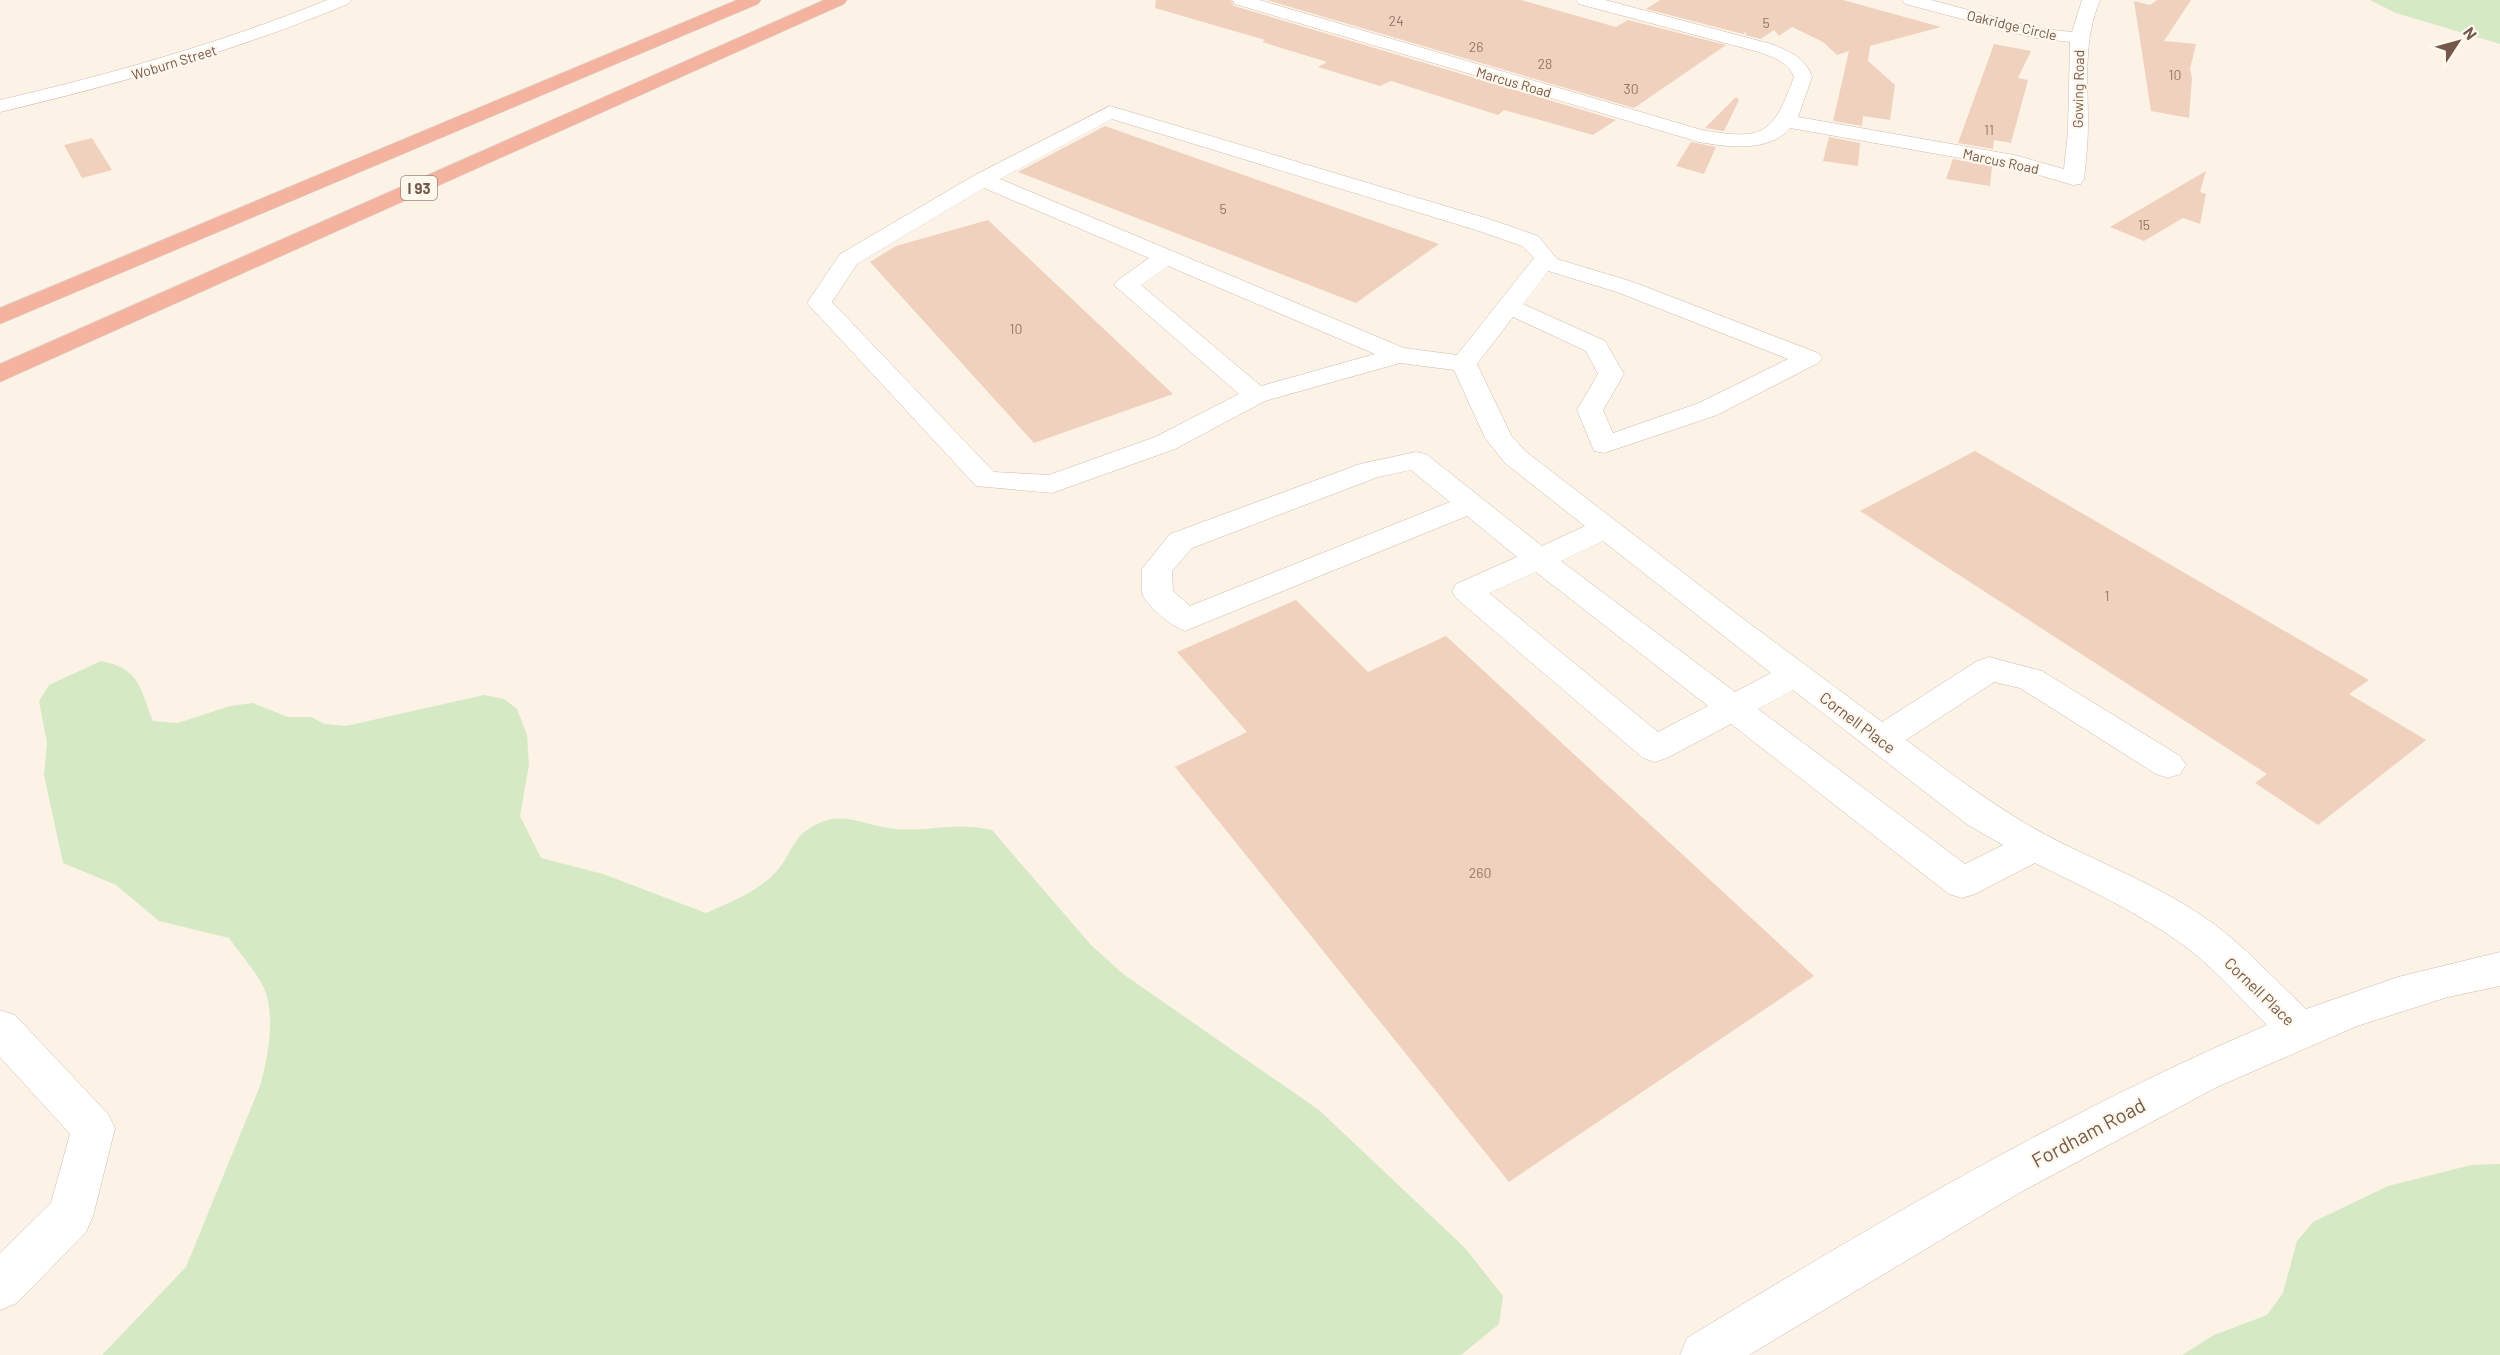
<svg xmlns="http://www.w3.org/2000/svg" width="2500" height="1355" viewBox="0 0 2500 1355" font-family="Barlow,sans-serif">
<rect width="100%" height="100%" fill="#fcf3e6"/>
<path fill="#d4e9c4" d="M2370 0H2500V44L2396 13Z
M101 661C141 669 140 689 153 721L178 723 230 706 253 703 288 717H311L325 724 346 726 484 695 504 699 517 709 527 735 529 765 520 816 541 858 603 874 706 913C731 902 759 891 777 871 788 859 794 838 807 830 842 806 862 827 896 829 930 832 956 821 992 830L1091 945 1123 974 1319 1110 1465 1248 1503 1296 1499 1324 1461 1355H102L186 1267 260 1086C268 1057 276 1017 264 988 256 971 240 954 229 938L159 921 116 885 63 863 44 775 47 743 39 701 49 685Z
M2500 1164V1355H2182L2214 1335 2267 1315 2283 1293 2297 1241 2313 1222 2388 1186 2471 1165Z"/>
<path fill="#f0d1be" d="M1156 0H1230L1234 6 1616 120 1593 135 1504 110 1498 115 1391 81 1380 86 1318 67 1327 62 1262 42 1265 40 1155 8Z
M1267 0H1521L1616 27 1628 20 1726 45 1634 108Z
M1660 0H1843L1941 27 1870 46 1868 61 1895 85 1890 120 1863 116 1862 126 1833 121 1849 51 1837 55 1823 42 1792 27 1779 36 1774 30 1761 39 1745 35 1747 31 1743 34 1646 9Z
M2157 0H2191L2164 41 2196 44 2190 69 2192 78 2189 118 2151 111 2134 1 2150 5Z
M1994 44 2031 51 2018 78 2028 80 2011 143 1994 140 1993 149 1958 143Z
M1736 97 1739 100 1724 131 1705 128Z
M1105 126 1439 244 1356 303 1018 172Z
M1829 137 1860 143 1858 166 1823 161Z
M92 138 112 170 82 178 64 145Z
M1691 142 1716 147 1704 174 1676 166Z
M1953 159 1992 166 1990 186 1946 179Z
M2206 171 2200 192 2206 194 2200 224 2183 218 2144 241 2110 227Z
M988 220 1173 394 1034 443 870 262 896 246Z
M1975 451 2369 680 2349 694 2426 740 2318 825 2255 783 2267 774 1860 511Z
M1296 600 1368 672 1446 636 1814 976 1509 1182 1175 767 1247 732 1177 652Z"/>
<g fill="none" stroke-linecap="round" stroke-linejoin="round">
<g stroke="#cdbaac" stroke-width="1">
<path id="minor" d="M327 0H351L348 4C235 51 119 84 0 112V100C112 74 221 43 327 0Z
M1232 0H1259L1702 130C1764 141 1773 134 1794 77 1789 62 1772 57 1759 52L1579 4 1576 0H1605L1771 44C1789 51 1806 58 1812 77L1798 117 2014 155 2064 169 2068 131 2070 42 2035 38 1905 4 1902 0H1931L2036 28 2072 32 2082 0H2100C2083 40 2088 81 2088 124 2088 142 2086 161 2084 179L2081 184 2073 185 2011 167 1790 128C1769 153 1727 147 1699 142L1235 4Z
M1110 106 1492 220 1538 236 1557 259 1633 282 1818 353 1822 358 1818 363 1717 415 1604 453 1594 451 1577 410 1598 374 1586 351 1513 317 1477 364 1511 435 1525 451 1733 611 1882 722 1977 661 1989 657 2042 671 2180 756 2186 765 2180 774 2168 778 2156 774 2020 688 1994 682 1906 740C1952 774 1996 808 2046 835 2099 863 2154 883 2204 917 2241 942 2273 978 2306 1009L2398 977 2500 952V986L2448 997 2357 1026 2217 1087 2021 1192 1749 1355H1680L1687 1338C1874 1224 2065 1111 2267 1025 2238 996 2210 963 2176 940 2132 909 2083 887 2035 863L1975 894 1962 898 1949 894 1731 724 1667 758 1655 762 1643 758 1456 598 1452 591 1456 584 1517 557 1467 516 1185 631C1173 627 1146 606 1142 593 1141 586 1142 576 1142 569L1170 534 1360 464 1416 452 1426 454 1542 546 1585 526 1505 463 1485 438 1454 370 1400 363 1265 401 1175 449 1052 493 976 486 807 303 840 254 975 175ZM1112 119 1476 230 1522 246 1534 258 1457 355 1404 348 1000 179ZM984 188 1149 258 1118 280 1114 285 1239 394 1155 437 1049 475 994 472 832 302 857 264ZM1168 266 1375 354 1261 386 1141 285ZM1548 271 1617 292 1788 359 1699 403 1613 433 1603 410 1624 374 1605 341 1523 304ZM1411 470 1450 502 1190 606 1173 591 1172 571 1192 548 1378 477ZM1603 541 1771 673 1735 692 1561 561ZM1536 572 1708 706 1658 732 1489 593ZM1793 690 1968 825 2003 845 1965 864 1758 709Z
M0 1010 15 1015 108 1114 115 1128 93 1216 86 1232 17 1303 0 1310V1253L51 1203 70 1134 0 1057Z"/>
</g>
<g stroke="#d8d1cd" stroke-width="1">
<path id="highway" d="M737 0H761L758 4 0 324V308Z
M824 0H847L844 4 0 382V364Z"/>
</g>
<use href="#minor" fill="#fff" fill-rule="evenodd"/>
<use href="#highway" fill="#f4b39f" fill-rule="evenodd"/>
</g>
<g text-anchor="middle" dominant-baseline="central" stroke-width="4.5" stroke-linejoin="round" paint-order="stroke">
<g font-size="14" fill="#937768">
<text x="1396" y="20">24</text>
<text x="1766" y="22">5</text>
<text x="1476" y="46">26</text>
<text x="1545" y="63">28</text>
<text x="2175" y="74">10</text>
<text x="1631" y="88">30</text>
<text x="1989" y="129">11</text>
<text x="1223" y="208">5</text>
<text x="2144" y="224">15</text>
<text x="1016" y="328">10</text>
<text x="2107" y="595">1</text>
<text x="1480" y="872">260</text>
</g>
<g font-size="14" fill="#74594b" stroke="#fef7ec">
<text transform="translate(2012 25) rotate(13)">Oakridge Circle</text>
<text transform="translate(174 62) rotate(-17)">Woburn Street</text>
<text transform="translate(1514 82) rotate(16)">Marcus Road</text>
<text transform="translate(2078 89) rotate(-89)">Gowing Road</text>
<text transform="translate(2001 161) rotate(12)">Marcus Road</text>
</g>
<rect fill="#fef7ec" stroke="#9d887b" stroke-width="1.5" x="401" y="176" width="36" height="24" rx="4.5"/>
<g font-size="15" font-weight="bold" fill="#74594b">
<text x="419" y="188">I 93</text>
</g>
<g font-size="16" fill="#74594b" stroke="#fef7ec">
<text transform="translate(1858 722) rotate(37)">Cornell Place</text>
<text transform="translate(2260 991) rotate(44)">Cornell Place</text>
</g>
<g font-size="20" fill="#74594b" stroke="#fef7ec">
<text transform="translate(2088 1132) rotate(-28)">Fordham Road</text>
</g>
</g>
<g transform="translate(2458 42) rotate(54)" stroke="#fef7ec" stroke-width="4.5" paint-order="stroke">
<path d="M0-4.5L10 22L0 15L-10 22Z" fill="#74594b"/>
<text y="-9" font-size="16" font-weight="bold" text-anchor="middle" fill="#74594b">N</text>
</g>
</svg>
